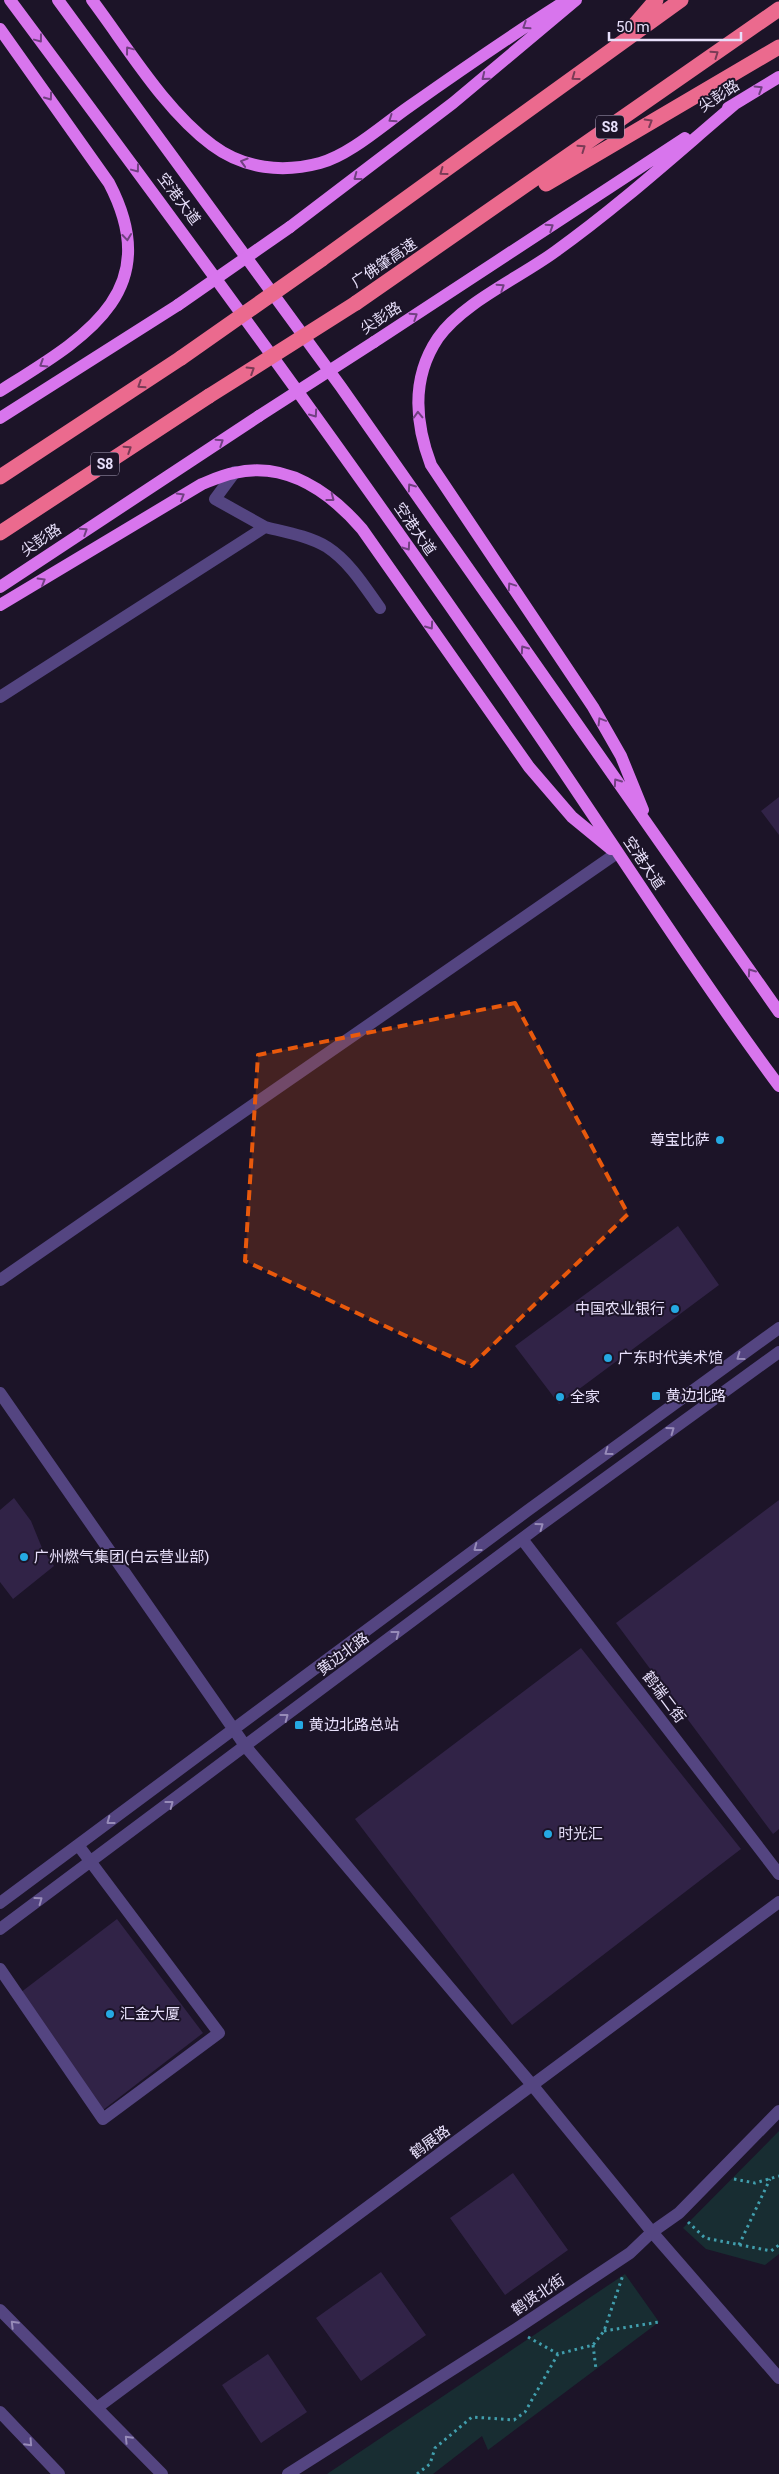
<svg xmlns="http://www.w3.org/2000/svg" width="779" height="2474" viewBox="0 0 779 2474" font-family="Roboto,'Noto Sans SC',sans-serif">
<rect width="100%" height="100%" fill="#1c1428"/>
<path fill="#182d32" d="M779 2131V2254L765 2265 706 2249 683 2228Z
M625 2274 659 2322 488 2450 482 2436 433 2474H327Z"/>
<path fill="#312347" d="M779 797V835L761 811Z
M678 1226 719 1285 559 1404 515 1346Z
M14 1498 31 1521 42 1548 54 1566 13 1599 0 1582V1510Z
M779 1500V1829L773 1834 616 1623Z
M581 1648 741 1849 512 2025 355 1819Z
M117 1919 203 2033 103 2110 16 1996Z
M513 2173 568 2250 505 2295 450 2218Z
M381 2272 426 2335 361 2381 316 2318Z
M268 2354 307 2412 261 2443 222 2385Z"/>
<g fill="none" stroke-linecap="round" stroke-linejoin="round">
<path stroke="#419ead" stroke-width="3" stroke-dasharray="2.5 4" stroke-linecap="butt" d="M734 2179 755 2183 779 2176
M688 2222 705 2238 771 2251 779 2245
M739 2245 770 2179
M604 2331 659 2322
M528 2337 558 2354
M593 2345 596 2369
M417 2474 430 2464 435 2448 472 2417 514 2420 525 2412 558 2354 593 2345 604 2331 623 2275"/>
<path stroke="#544581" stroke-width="12" d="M235 472 215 499 265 527
M0 697 265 527C285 532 309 536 327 547 350 562 365 587 380 608
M0 1280 617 853
M0 1393 246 1747 533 2086 652 2232 779 2378
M522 1539 779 1874
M0 1903 527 1511 779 1328
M0 1929 535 1529 779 1352
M0 1969 103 2119 219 2033 78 1845
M0 2310 162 2474
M98 2407 779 1902
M0 2412 59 2474
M288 2474 516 2329 630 2253 652 2232 679 2213 779 2111"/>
<path stroke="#d875ed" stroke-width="12" d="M10 0C187 238 363 477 530 722 613 843 692 968 779 1086
M58 0 341 387 779 1012
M92 0C128 48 164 109 212 145 244 169 283 173 320 163 350 155 384 124 410 106 461 70 513 34 567 0
M0 29 109 183C167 294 82 339 0 391
M728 108 779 77
M290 227 453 103 576 0
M374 342 685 138
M0 418 178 305
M0 587 259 416
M0 605 202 484C212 480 223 475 234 473 286 461 330 492 362 529L529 767 572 817 611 849
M643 810 621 756 593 707 431 465C415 423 411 378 438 338 462 303 521 277 556 251 619 206 676 154 735 104"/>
<path stroke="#eb6a8e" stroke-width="15" d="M631 29 656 0
M546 184 779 47
M322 259 681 0
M356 303 779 9
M0 477 181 358
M0 533 209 396"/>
<path stroke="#d875ed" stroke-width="12" d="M178 305 290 227
M259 416 374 342"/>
<path stroke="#eb6a8e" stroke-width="15" d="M181 358 322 259
M209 396 356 303"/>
</g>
<defs><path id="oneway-chevron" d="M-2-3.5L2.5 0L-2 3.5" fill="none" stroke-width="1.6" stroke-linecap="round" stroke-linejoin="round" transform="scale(1.25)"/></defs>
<g stroke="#714081">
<use href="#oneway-chevron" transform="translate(526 26) rotate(147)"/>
<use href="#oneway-chevron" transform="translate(39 39) rotate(53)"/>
<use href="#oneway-chevron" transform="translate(129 50) rotate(-127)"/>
<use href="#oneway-chevron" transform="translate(485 77) rotate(141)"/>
<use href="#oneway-chevron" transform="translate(759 89) rotate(-32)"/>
<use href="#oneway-chevron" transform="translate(49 97) rotate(54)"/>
<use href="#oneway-chevron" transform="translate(392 119) rotate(145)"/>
<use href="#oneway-chevron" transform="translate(244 162) rotate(-163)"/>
<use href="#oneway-chevron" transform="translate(136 169) rotate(53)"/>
<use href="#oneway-chevron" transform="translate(357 177) rotate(143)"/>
<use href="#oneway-chevron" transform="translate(550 227) rotate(-33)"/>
<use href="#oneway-chevron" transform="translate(127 237) rotate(84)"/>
<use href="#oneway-chevron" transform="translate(501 287) rotate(-33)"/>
<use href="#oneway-chevron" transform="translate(414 316) rotate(-33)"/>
<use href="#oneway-chevron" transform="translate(43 364) rotate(148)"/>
<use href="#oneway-chevron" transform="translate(314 414) rotate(55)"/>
<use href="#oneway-chevron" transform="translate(418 415) rotate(-92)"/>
<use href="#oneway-chevron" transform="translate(220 442) rotate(-33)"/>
<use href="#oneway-chevron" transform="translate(411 487) rotate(-125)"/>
<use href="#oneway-chevron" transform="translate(181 496) rotate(-30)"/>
<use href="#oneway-chevron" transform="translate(331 498) rotate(37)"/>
<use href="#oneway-chevron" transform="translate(84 531) rotate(-33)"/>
<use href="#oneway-chevron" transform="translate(407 547) rotate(55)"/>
<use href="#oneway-chevron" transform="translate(42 581) rotate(-31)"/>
<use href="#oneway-chevron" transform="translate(511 586) rotate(-124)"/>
<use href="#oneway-chevron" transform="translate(430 626) rotate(55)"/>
<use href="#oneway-chevron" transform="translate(524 649) rotate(-125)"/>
<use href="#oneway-chevron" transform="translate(601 721) rotate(-121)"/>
<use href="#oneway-chevron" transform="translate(617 782) rotate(-125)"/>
<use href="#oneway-chevron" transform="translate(751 972) rotate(-125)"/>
</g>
<g stroke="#793b56">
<use href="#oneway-chevron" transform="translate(715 54) rotate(-35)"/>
<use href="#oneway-chevron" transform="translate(575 77) rotate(144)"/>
<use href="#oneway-chevron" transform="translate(649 122) rotate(-31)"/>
<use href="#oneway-chevron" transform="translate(582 148) rotate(-35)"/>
<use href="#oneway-chevron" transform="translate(443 172) rotate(144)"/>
<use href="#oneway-chevron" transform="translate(251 370) rotate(-32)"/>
<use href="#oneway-chevron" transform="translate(141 385) rotate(147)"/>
<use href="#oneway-chevron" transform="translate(128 449) rotate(-33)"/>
</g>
<g stroke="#978bb8">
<use href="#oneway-chevron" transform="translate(740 1357) rotate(144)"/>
<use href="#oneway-chevron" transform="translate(671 1430) rotate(-36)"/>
<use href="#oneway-chevron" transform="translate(608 1452) rotate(144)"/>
<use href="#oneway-chevron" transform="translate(540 1526) rotate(-36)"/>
<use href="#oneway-chevron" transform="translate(477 1548) rotate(143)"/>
<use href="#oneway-chevron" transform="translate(396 1634) rotate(-37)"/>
<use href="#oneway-chevron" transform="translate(285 1717) rotate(-37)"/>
<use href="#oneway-chevron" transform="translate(170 1804) rotate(-37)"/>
<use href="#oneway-chevron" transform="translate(110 1821) rotate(143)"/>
<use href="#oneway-chevron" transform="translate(39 1900) rotate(-36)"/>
<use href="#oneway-chevron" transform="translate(14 2324) rotate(-135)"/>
<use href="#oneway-chevron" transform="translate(128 2439) rotate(-134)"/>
<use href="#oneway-chevron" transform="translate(29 2443) rotate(47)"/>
</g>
<path fill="#e8590c" fill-opacity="0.2" stroke="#e8590c" stroke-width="4" stroke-dasharray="10 6" stroke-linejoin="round" d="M515 1003 628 1214 471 1366 245 1261 258 1055Z"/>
<g fill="#25a9e2" stroke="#1c1428" stroke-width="2">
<circle cx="720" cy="1140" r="5"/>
<circle cx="675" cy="1309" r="5"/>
<circle cx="608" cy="1358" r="5"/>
<rect x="651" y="1391" width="10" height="10" rx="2.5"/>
<circle cx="560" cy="1397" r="5"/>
<circle cx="24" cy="1557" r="5"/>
<rect x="294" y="1720" width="10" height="10" rx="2.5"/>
<circle cx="548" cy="1834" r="5"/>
<circle cx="110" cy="2014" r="5"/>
</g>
<g text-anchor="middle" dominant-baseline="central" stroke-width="4" stroke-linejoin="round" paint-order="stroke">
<g fill="#1c1428" stroke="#aba3bc" stroke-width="1">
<rect x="596" y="115.5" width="28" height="23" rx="4"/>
<rect x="91" y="452.5" width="28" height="23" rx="4"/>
</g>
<g font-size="14" font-weight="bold" fill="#e8e0fb">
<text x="610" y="127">S8</text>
<text x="105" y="464">S8</text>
</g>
<g font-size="15" fill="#e8e0fb" stroke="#1c1428">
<text transform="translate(719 96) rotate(-33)">尖彭路</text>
<text transform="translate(179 199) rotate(53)">空港大道</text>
<text transform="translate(384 263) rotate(-34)">广佛肇高速</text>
<text transform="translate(381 318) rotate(-33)">尖彭路</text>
<text transform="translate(415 529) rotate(55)">空港大道</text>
<text transform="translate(41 540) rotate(-34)">尖彭路</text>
<text transform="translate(644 863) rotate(56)">空港大道</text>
<text transform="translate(343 1654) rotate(-37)">黄边北路</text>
<text transform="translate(664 1697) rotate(53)">鹤瑞二街</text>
<text transform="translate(430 2142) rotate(-36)">鹤展路</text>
<text transform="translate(538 2295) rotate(-34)">鹤贤北街</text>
</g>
<g font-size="15" fill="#e8e0fb" stroke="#1c1428" text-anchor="start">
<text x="710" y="1140" text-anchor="end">尊宝比萨</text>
<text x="665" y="1309" text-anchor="end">中国农业银行</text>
<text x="618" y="1358">广东时代美术馆</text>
<text x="666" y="1396">黄边北路</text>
<text x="570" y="1397">全家</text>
<text x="34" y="1557">广州燃气集团(白云营业部)</text>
<text x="309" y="1725">黄边北路总站</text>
<text x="558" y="1834">时光汇</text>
<text x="120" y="2014">汇金大厦</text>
</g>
</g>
<path d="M609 32v8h132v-8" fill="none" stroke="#e8e0fb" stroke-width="2.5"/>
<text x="616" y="32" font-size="15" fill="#e8e0fb" stroke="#1c1428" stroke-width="4" paint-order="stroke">50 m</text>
</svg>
